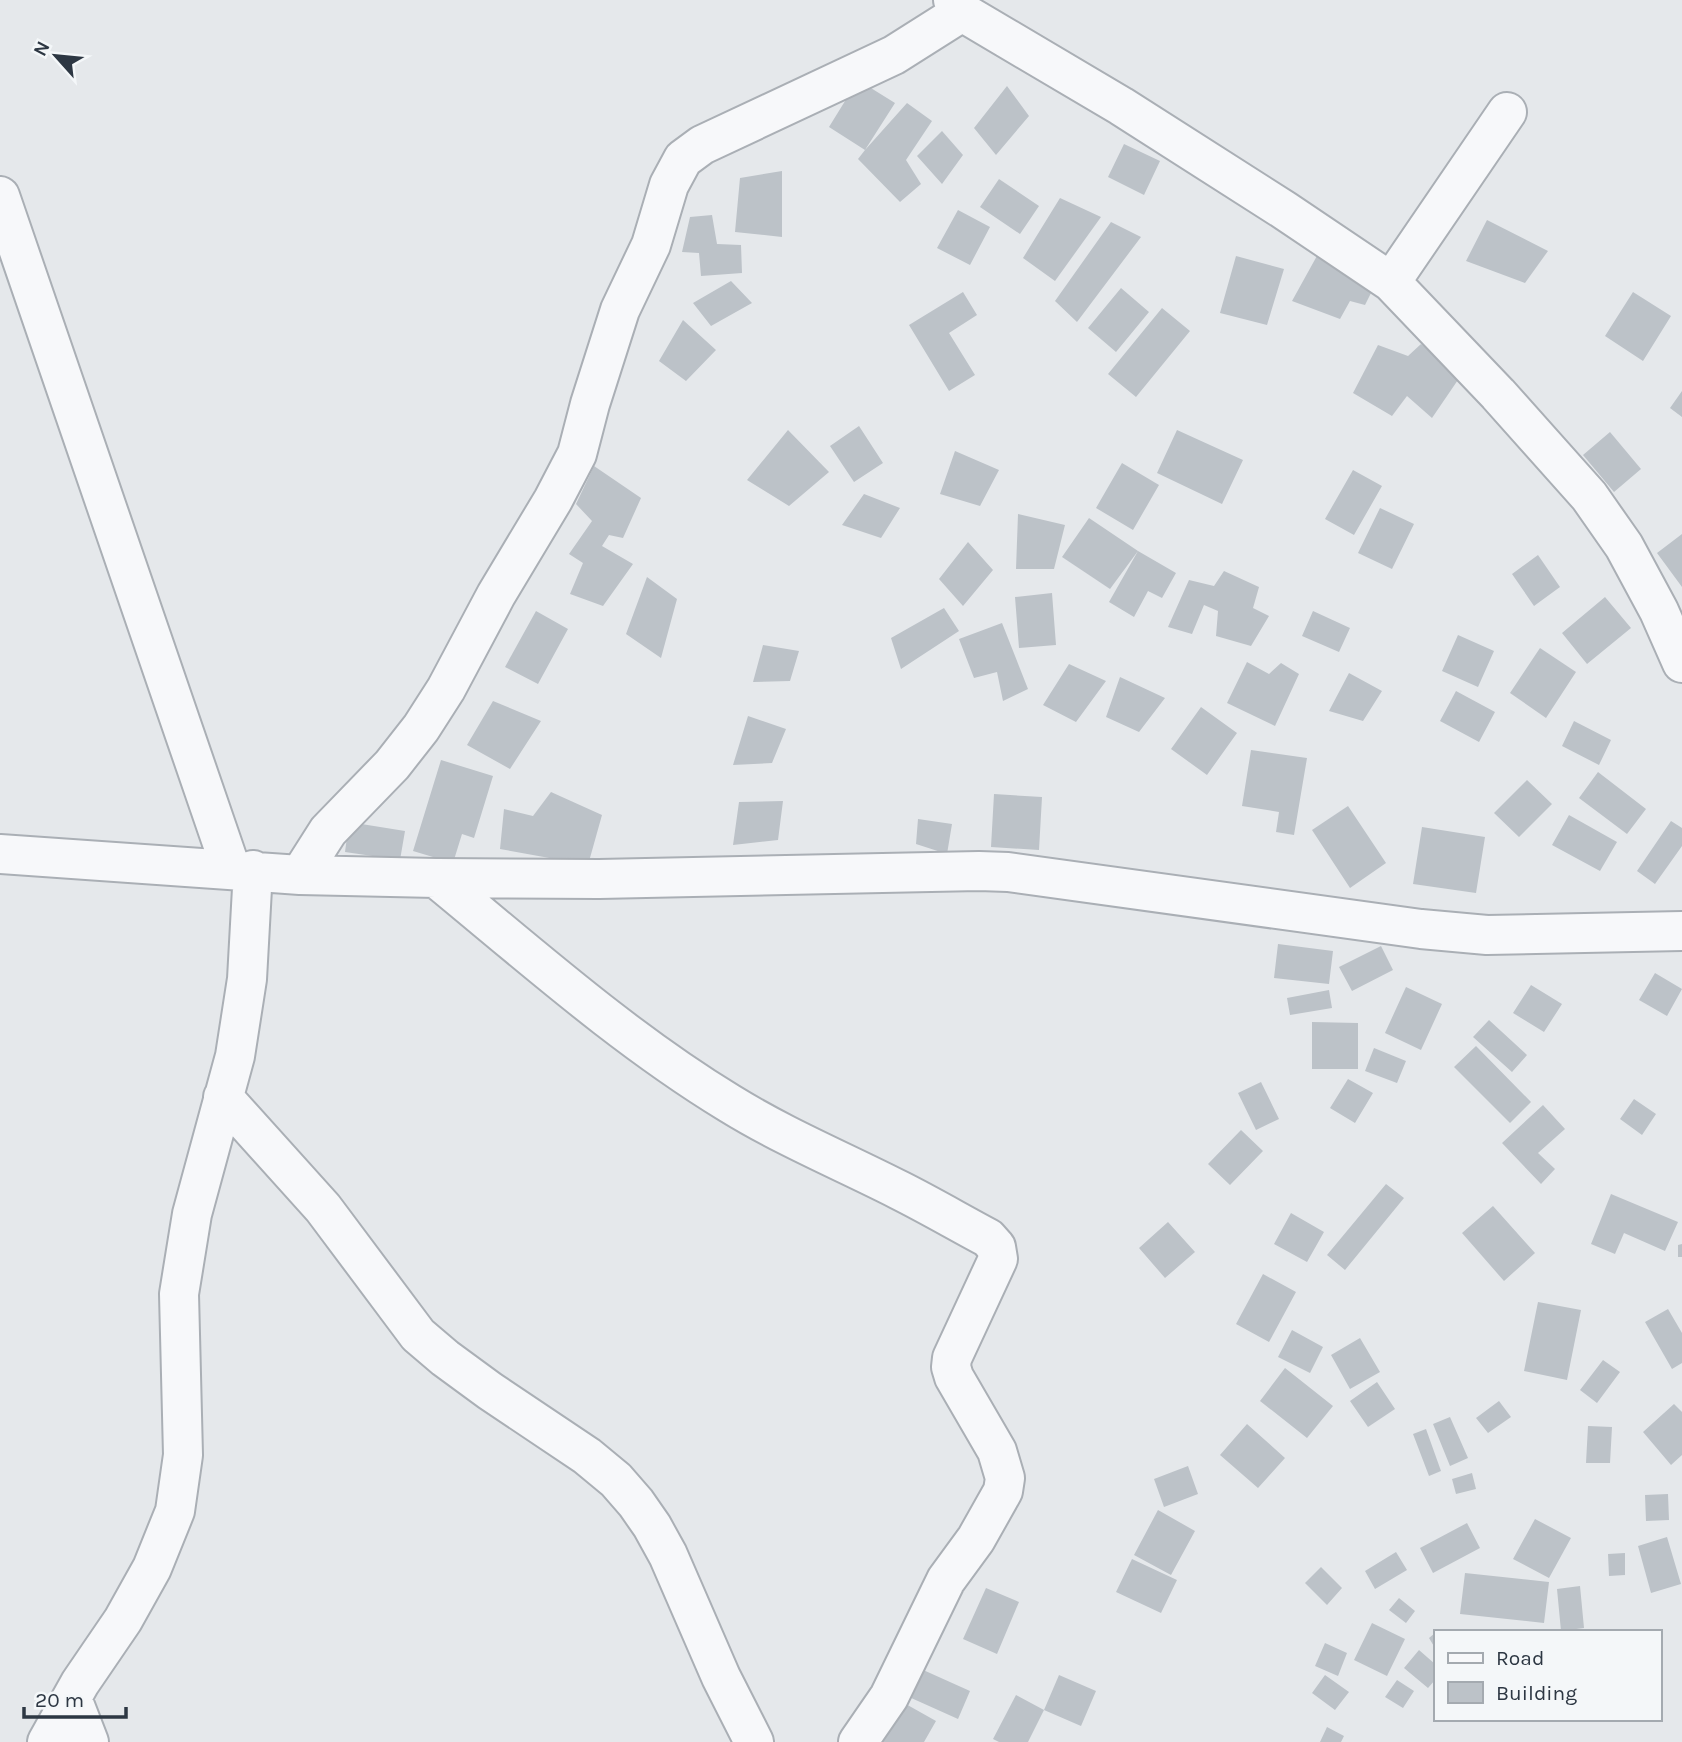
<svg xmlns="http://www.w3.org/2000/svg" width="1682" height="1742" viewBox="0 0 1682 1742" font-family="Karla,sans-serif">
<rect width="100%" height="100%" fill="#e5e8eb"/>
<path fill="#bcc2c8" d="M858 80 895 103 865 150 907 103 932 121 906 160 921 184 900 202 858 159 865 150 829 127Z
M1007 86 1029 116 996 155 974 128Z
M942 131 963 155 942 184 917 156Z
M1124 144 1160 161 1144 195 1108 177Z
M782 171V237L735 232 740 178Z
M999 179 1039 206 1020 234 980 207Z
M1060 198 1101 217 1055 281 1023 258Z
M958 210 990 227 970 265 937 248Z
M712 215 717 244 741 245 742 273 701 276 699 253 682 252 690 217Z
M1487 220 1548 251 1525 283 1466 261Z
M1111 222 1141 237 1077 322 1055 301Z
M1318 254 1374 287 1365 305 1350 301 1340 319 1292 301Z
M1236 256 1284 269 1267 325 1220 313Z
M731 281 752 303 711 326 693 303Z
M1121 288 1149 312 1116 352 1088 328Z
M963 292 977 315 949 333 975 375 949 391 909 325Z
M1633 292 1671 316 1643 361 1605 336Z
M1162 308 1190 331 1136 397 1108 374Z
M683 320 716 350 686 381 659 361Z
M1421 344 1462 374 1432 418 1407 396 1392 416 1353 393 1378 345 1408 356Z
M1682 391V417L1670 408Z
M859 426 883 463 854 482 830 446Z
M788 430 829 472 789 506 747 480Z
M1177 430 1243 460 1222 504 1157 473Z
M1610 432 1641 469 1614 492 1583 455Z
M955 451 999 470 980 506 940 494Z
M1122 463 1159 485 1133 530 1096 508Z
M594 466 641 498 623 538 609 535 602 546 633 564 603 606 570 594 583 563 569 554 592 521 576 504Z
M1353 470 1382 486 1354 535 1325 519Z
M864 494 900 508 881 538 842 525Z
M1380 508 1414 524 1392 569 1358 553Z
M1018 514 1065 525 1054 569H1016Z
M1089 518 1138 551 1110 589 1062 557Z
M1682 534V587L1657 553Z
M968 542 993 570 963 606 939 579Z
M1138 551 1176 573 1162 598 1148 591 1134 617 1109 602Z
M1538 555 1560 587 1534 606 1512 574Z
M1224 571 1259 587 1253 608 1269 616 1251 646 1216 636 1218 611 1204 605 1192 634 1168 627 1189 580 1214 586Z
M647 577 677 599 661 658 626 634Z
M1052 593 1056 645 1019 648 1015 597Z
M1605 597 1631 628 1587 664 1562 633Z
M944 608 959 631 901 669 891 638Z
M536 611 568 629 538 684 505 667Z
M1313 611 1350 628 1339 652 1302 636Z
M1002 623 1028 689 1003 701 997 672 974 678 959 639Z
M1458 635 1494 651 1478 687 1442 671Z
M763 645 799 651 790 681 753 682Z
M1540 648 1576 672 1546 718 1510 693Z
M1247 662 1269 674 1281 663 1299 674 1275 726 1227 703Z
M1069 664 1106 681 1076 722 1043 705Z
M1349 673 1382 691 1363 721 1329 711Z
M1120 677 1165 698 1139 732 1106 717Z
M1456 691 1495 712 1479 742 1440 721Z
M493 701 541 721 510 769 467 745Z
M1201 707 1237 733 1207 775 1171 749Z
M748 716 786 729 772 763 733 765Z
M1574 721 1611 740 1599 765 1562 746Z
M1251 750 1307 758 1294 835 1276 832 1279 812 1242 806Z
M441 760 493 776 474 838 462 834 453 863 413 851Z
M1598 772 1646 809 1627 834 1579 798Z
M1527 780 1552 804 1519 837 1494 813Z
M551 792 602 815 588 865 500 849 504 809 533 816Z
M994 794 1042 797 1039 850 991 847Z
M783 801 778 840 733 845 739 802Z
M1348 806 1386 863 1350 888 1312 830Z
M1569 815 1617 842 1600 871 1552 845Z
M918 819 952 824 947 854 916 844Z
M1671 821 1682 828V846L1655 884 1637 871Z
M349 822 405 831 400 860 345 852Z
M1422 827 1485 837 1476 893 1413 884Z
M1278 944 1333 951 1329 984 1274 978Z
M1381 946 1393 970 1352 991 1339 967Z
M1655 973 1682 989 1667 1016 1639 1000Z
M1531 985 1562 1004 1544 1032 1513 1013Z
M1406 987 1442 1004 1421 1050 1385 1033Z
M1329 990 1332 1008 1290 1015 1287 998Z
M1489 1020 1527 1055 1512 1072 1473 1037Z
M1312 1022 1358 1023V1069H1312Z
M1476 1046 1531 1102 1510 1123 1454 1067Z
M1374 1048 1406 1061 1397 1083 1365 1071Z
M1348 1079 1373 1093 1355 1123 1330 1108Z
M1261 1082 1279 1119 1256 1130 1238 1093Z
M1634 1099 1656 1114 1642 1135 1620 1119Z
M1543 1105 1565 1129 1538 1153 1555 1169 1541 1184 1502 1143Z
M1241 1130 1263 1151 1230 1185 1208 1164Z
M1386 1184 1404 1198 1345 1270 1327 1255Z
M1611 1194 1678 1222 1665 1251 1624 1233 1615 1254 1591 1244Z
M1493 1206 1535 1253 1504 1281 1462 1233Z
M1291 1213 1324 1232 1307 1262 1274 1244Z
M1168 1222 1195 1252 1165 1278 1139 1248Z
M1682 1244V1257H1678V1245Z
M1263 1274 1296 1292 1269 1342 1236 1324Z
M1538 1302 1581 1310 1567 1380 1524 1371Z
M1668 1309 1682 1333V1363L1672 1369 1645 1322Z
M1292 1330 1323 1347 1310 1373 1278 1357Z
M1360 1338 1380 1372 1350 1389 1331 1355Z
M1603 1360 1620 1372 1597 1403 1580 1390Z
M1285 1368 1333 1406 1307 1438 1260 1401Z
M1377 1382 1395 1409 1368 1427 1350 1401Z
M1499 1401 1511 1417 1488 1433 1476 1418Z
M1674 1404 1682 1412V1455L1671 1465 1643 1432Z
M1450 1417 1468 1458 1450 1466 1433 1424Z
M1247 1424 1285 1458 1258 1488 1220 1455Z
M1588 1426 1612 1427 1610 1463H1586Z
M1426 1429 1441 1471 1429 1476 1413 1434Z
M1188 1466 1198 1494 1164 1507 1154 1479Z
M1472 1473 1476 1489 1456 1494 1452 1479Z
M1668 1494 1669 1520 1646 1521 1645 1495Z
M1158 1510 1195 1531 1171 1575 1134 1555Z
M1535 1519 1571 1538 1549 1578 1513 1559Z
M1467 1523 1480 1548 1433 1573 1420 1548Z
M1667 1537 1681 1584 1651 1593 1638 1546Z
M1396 1552 1407 1570 1375 1589 1365 1571Z
M1625 1553V1575L1609 1576 1608 1554Z
M1132 1559 1177 1580 1161 1613 1116 1592Z
M1321 1567 1342 1588 1327 1605 1305 1583Z
M1465 1573 1549 1582 1544 1623 1460 1614Z
M1580 1586 1584 1628 1561 1631 1557 1589Z
M986 1588 1019 1602 997 1654 963 1639Z
M1399 1598 1415 1611 1406 1623 1389 1610Z
M1372 1623 1405 1639 1387 1676 1354 1660Z
M1435 1633V1648L1429 1638Z
M1325 1643 1347 1653 1338 1676 1315 1666Z
M1419 1650 1435 1664V1680L1428 1688 1404 1668Z
M921 1669 970 1691 958 1719 909 1697Z
M1059 1675 1096 1691 1081 1726 1044 1710Z
M1325 1675 1349 1692 1335 1710 1312 1693Z
M1397 1680 1414 1691 1403 1708 1385 1697Z
M1016 1695 1044 1710 1028 1742H999L993 1739Z
M904 1703 936 1721 924 1742H882Z
M1327 1727 1344 1736 1341 1742H1320Z"/>
<g fill="none" stroke-linecap="round" stroke-linejoin="round">
<g stroke="#aaafb5" stroke-width="42">
<path id="minor" d="M953 0 962 12 1121 106 1284 210 1391 282 1498 394 1589 496 1624 546 1659 611 1682 663
M0 196 231 869
M1391 282 1507 112
M0 854 300 875 436 878 599 879 979 871 1008 872 1421 929 1487 935 1682 931
M300 875 328 831 392 765 421 728 446 689 496 595 553 500 577 454 590 404 620 310 651 245 669 185 683 159 702 145 894 55 962 12
M436 878C531 956 624 1039 729 1103 784 1137 842 1161 899 1190 929 1205 958 1222 988 1238L996 1247 998 1259 952 1358 951 1367 954 1377 997 1451 1005 1478 1003 1491 976 1539 946 1580 889 1697 858 1742
M223 1097 323 1208 418 1335 445 1358 490 1391 587 1456 616 1480 636 1503 652 1526 668 1555 721 1677 754 1742
M72 1698 89 1742
M47 1742 80 1683 123 1620 152 1568 175 1511 183 1455 179 1294 192 1214 235 1056 247 979 253 870"/>
</g>
<use href="#minor" stroke="#f7f8fa" stroke-width="38"/>
</g>
<rect x="1434" y="1630" width="228" height="91" fill="#f4f7f9" stroke="#a4aab0" stroke-width="2"/>
<rect x="1448" y="1653" width="35" height="10" fill="#f7f8fa" stroke="#a4aab0" stroke-width="2"/>
<text x="1496" y="1665" font-size="21" fill="#2d3743">Road</text>
<rect x="1448" y="1682" width="35" height="21" fill="#bcc2c8" stroke="#a4aab0" stroke-width="2"/>
<text x="1496" y="1700" font-size="21" fill="#2d3743">Building</text>
<g transform="translate(56 56) rotate(297)" stroke="#f4f7f9" stroke-width="5" paint-order="stroke">
<path d="M0-5L12 26L0 18L-12 26Z" fill="#2d3743"/>
<text y="-10" font-size="19" font-weight="bold" text-anchor="middle" fill="#2d3743">N</text>
</g>
<path d="M24 1707v10h102v-10" fill="none" stroke="#2d3743" stroke-width="3.5"/>
<text x="35" y="1707" font-size="21" fill="#2d3743" stroke="#f4f7f9" stroke-width="5" paint-order="stroke">20 m</text>
</svg>
